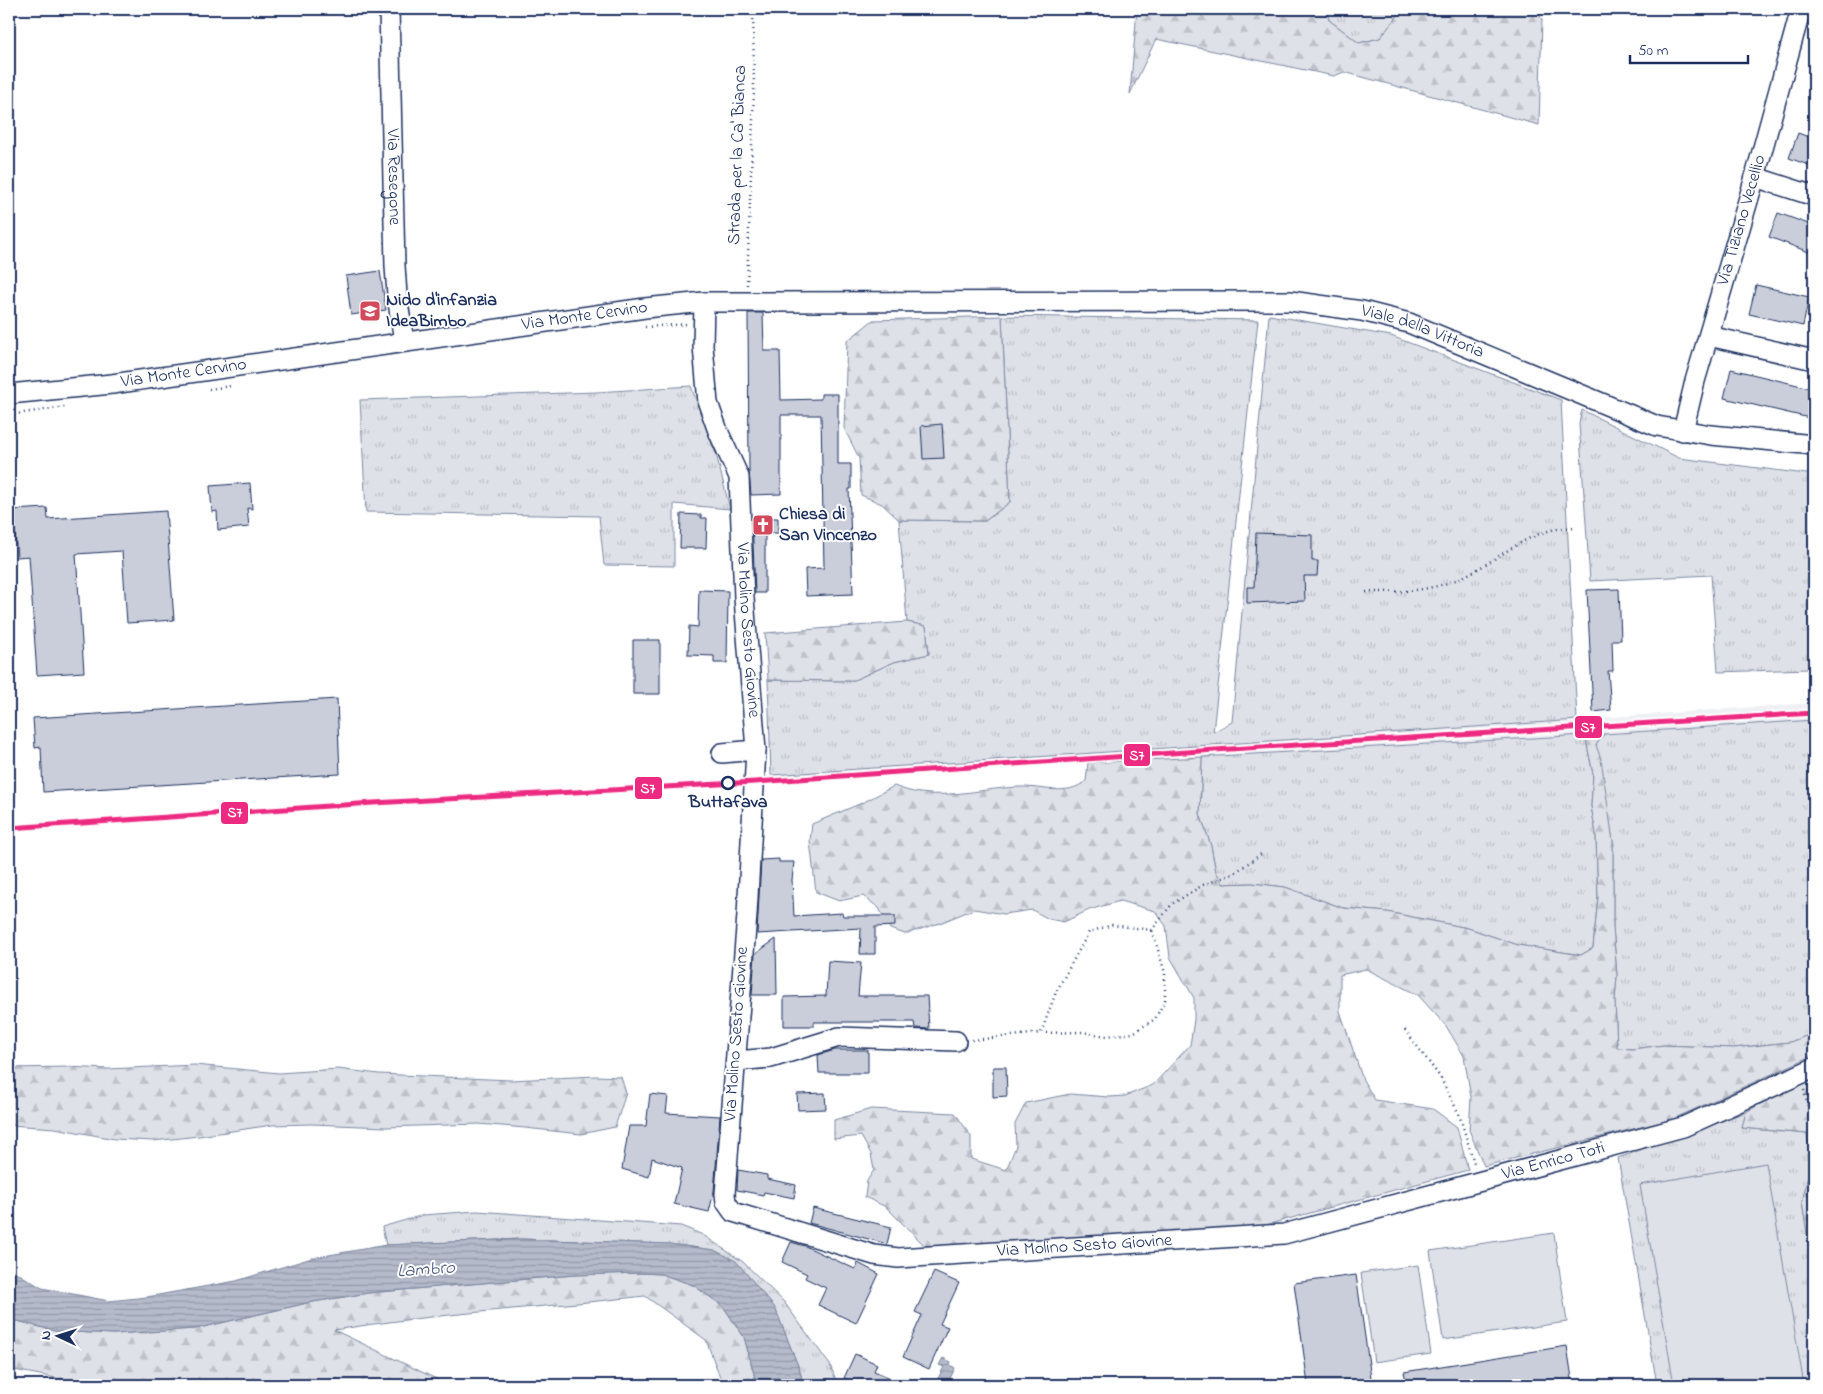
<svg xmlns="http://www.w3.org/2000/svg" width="1823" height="1394" viewBox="0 0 1823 1394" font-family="'Indie Flower',sans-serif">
<defs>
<pattern id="grass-tufts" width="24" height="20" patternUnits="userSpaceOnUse" patternTransform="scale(1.25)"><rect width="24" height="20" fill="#dee1e7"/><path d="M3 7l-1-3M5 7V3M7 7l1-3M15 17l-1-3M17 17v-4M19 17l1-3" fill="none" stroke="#bec1c9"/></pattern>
<pattern id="forest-firs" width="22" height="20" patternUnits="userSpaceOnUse" patternTransform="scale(1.25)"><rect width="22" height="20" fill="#dee1e7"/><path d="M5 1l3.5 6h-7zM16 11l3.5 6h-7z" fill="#bec1c9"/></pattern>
<pattern id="water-rules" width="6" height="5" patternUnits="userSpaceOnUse" patternTransform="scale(1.25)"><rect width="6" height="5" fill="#b5bbca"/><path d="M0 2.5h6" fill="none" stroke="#9298a7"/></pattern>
</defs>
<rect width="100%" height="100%" fill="#fff"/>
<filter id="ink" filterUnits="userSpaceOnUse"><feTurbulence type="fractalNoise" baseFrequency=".02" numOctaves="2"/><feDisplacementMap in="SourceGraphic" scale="10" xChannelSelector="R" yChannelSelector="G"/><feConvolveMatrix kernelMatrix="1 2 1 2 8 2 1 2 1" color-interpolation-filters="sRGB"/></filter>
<g filter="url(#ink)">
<path fill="#eff0f4" d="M1814 703V720L1585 735 1013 767 764 785V776Z"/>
<path fill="url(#grass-tufts)" stroke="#7c88a2" d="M1326 9H1403L1380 38 1359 43 1329 20Z
M1269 315 1391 336 1561 400 1577 720 771 775 768 680 852 681 894 662 929 654 926 626 907 622 899 520 985 521 1010 502 1002 316 1258 320 1213 732 1232 722Z
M691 386 716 454 730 509 674 504V566L604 565 599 516 366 512 360 400 597 392Z
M1582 410 1679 458 1814 475V703L1812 704 1809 669 1718 672 1711 575 1590 581 1579 423Z
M1814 720V1033L1790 1042 1734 1048 1664 1045 1632 1049 1617 1048 1615 1000 1617 976 1613 927V841L1596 745 1604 734Z
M1585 735 1593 774 1591 806 1596 834 1597 869 1598 897 1593 948 1581 955 1518 945 1468 928 1387 912 1343 908 1285 887 1252 883 1223 884 1216 872 1211 846 1200 814 1202 757Z
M1746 1112 1742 1128 1807 1134 1812 1161 1802 1202 1814 1275V1385H1657L1618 1158Z
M477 1211 681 1226 703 1235 743 1262 784 1302 830 1365 838 1385H803L800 1371 775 1308 714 1250 669 1244 521 1239 386 1245 382 1227 423 1215Z"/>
<path fill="url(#forest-firs)" stroke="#7c88a2" d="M1137 9H1326L1329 20 1359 43 1380 38 1403 9H1536L1542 20 1539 125 1344 72 1334 76 1156 39 1130 94Z
M1002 316 1010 502 985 521 899 520 882 504 861 495 859 458 844 428 847 341 873 320Z
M907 622 926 626 929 654 894 662 852 681 768 680 765 633Z
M1604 734 1596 745 1601 759 1613 841V927L1617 976 1615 1000 1617 1048 1632 1049 1664 1045 1734 1048 1790 1042 1814 1033V1055L1673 1119 1484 1166 1469 1130 1471 1097 1464 1056 1446 1026 1418 995 1366 969 1340 975V1011L1363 1080 1375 1100 1433 1109 1457 1127 1468 1170 1255 1228 998 1247 925 1246 886 1207 865 1197 867 1181 874 1170 871 1154 861 1136 834 1139V1120L871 1109 955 1113 971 1136V1159L1006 1170 1016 1146 1015 1124 1026 1103 1070 1094 1109 1097 1125 1096 1153 1085 1190 1045 1194 1020V998L1170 957 1166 926 1155 911 1120 901 1089 910 1064 922 1049 919 1032 910 1004 914 974 909 940 923 905 934 890 929 879 908 863 896 839 901 816 892 810 841 812 824 864 802 894 786C902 789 911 792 920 793 953 798 986 788 1019 787 1042 786 1066 797 1086 781L1088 763 1202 757 1200 814 1211 846 1216 872 1223 884 1252 883 1285 887 1343 908 1387 912 1468 928 1518 945 1581 955 1593 948 1598 897 1597 869 1596 834 1591 806 1593 774 1585 735Z
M195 1065 279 1073 338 1069 379 1074 510 1080 596 1076 621 1077 626 1093 615 1127 581 1134 525 1128 479 1124 386 1127 311 1124 272 1125 199 1136 153 1141 115 1139 55 1128 9 1125V1068L69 1067 108 1069Z
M1814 1074V1275L1802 1202 1812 1161 1807 1134 1742 1128 1746 1112Z
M642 1273 661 1274 693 1285 723 1306 744 1337 757 1385H723L706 1340 645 1296C541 1308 437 1313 334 1330L449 1385H92L9 1369V1317L14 1320 55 1331 114 1334 195 1329 307 1303 368 1293 574 1275Z"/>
<path fill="#dee1e7" stroke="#7c88a2" d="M1766 1163 1804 1385H1674L1640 1185Z
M1554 1233 1567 1322 1443 1340 1430 1251Z
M1418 1265 1431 1354 1374 1362 1361 1273Z"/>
<path fill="url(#water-rules)" stroke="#77839f" d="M521 1239 669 1244 714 1250 736 1261 775 1308 800 1371 803 1385H757L744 1337 723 1306 693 1285 661 1274 642 1273 574 1275 368 1293 307 1303 195 1329 114 1334 55 1331 14 1320 9 1317V1268L42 1288 109 1301 147 1297 236 1281 312 1258 386 1245Z
M943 1358 951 1362 950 1365 955 1368 947 1385 936 1382 944 1367 939 1365Z"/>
<path fill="#caceda" stroke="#1b2f5e" d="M1798 133 1814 139V167L1789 158Z
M1778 213 1814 226V254L1769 237Z
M380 271 386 310 351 315 346 276Z
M1756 285 1809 297 1803 326 1749 314Z
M748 313H763L764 351H780L781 400 821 399V394H838V464H851V489H849L853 594 806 596 805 569 824 568 821 415H781V494L751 495 749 472Z
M1731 369 1814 389V419L1724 398Z
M942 424 944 458 923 459 921 426Z
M250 483 252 509 247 508 249 527 218 530 217 511 212 512 210 486Z
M47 508 48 519 166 511 174 620 127 623 122 551 76 554 84 672 37 675 29 556 17 557 13 510Z
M681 514 701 515V518H707L706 548H680Z
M752 518H778V533H765V593H755Z
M1256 533 1312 535V561H1318L1317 576H1304L1305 601 1247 603V587H1254Z
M1619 589 1621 640H1612L1613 671H1608L1611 710 1593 712 1587 590Z
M699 590 728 591 727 663H714V656L688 655 689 626 698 627Z
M633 640H660V694H633Z
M337 699 340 774 43 792 41 747 35 748 33 718Z
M779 859V862H794L792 880 794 916 842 913 843 916H895V926L875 927V954H860L861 928 757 934 761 860Z
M776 939 777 995H752L755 954Z
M828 961 861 963 858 996H927L929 1029 915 1028 914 1022H814V1026H784V997L826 996Z
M835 1050H868V1073H819L818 1055Z
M993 1067H1006L1007 1096 993 1097Z
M825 1093 826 1109 798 1110 797 1094Z
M650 1094 668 1096 666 1113 720 1116 714 1191 709 1212 674 1204 682 1168 652 1158 649 1177 622 1169 629 1126H646Z
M738 1170 767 1175V1179L796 1185 794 1198 764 1192 763 1195 737 1190Z
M813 1208 891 1227 887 1244 809 1223Z
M791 1242 805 1246 855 1269 858 1263 879 1274 856 1323 818 1305 826 1288 805 1278 807 1274 782 1262Z
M934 1272 959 1283 940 1324 948 1327 929 1369 903 1357 922 1315 915 1312Z
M1356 1275 1372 1385H1308L1294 1283Z
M1567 1346 1573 1385H1407L1404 1372Z
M855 1354 877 1364 874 1371 907 1385H860L844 1378Z"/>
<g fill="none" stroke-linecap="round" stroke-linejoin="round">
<g stroke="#1b2f5e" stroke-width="22">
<g id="minor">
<path id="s1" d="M389 9 395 266 397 295 404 342"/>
<path d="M1755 177 1814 196"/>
<path id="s2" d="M704 302 703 346 708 403 718 431 739 477 744 598 756 750 747 915 725 1194 726 1202 733 1212 874 1255 898 1258 1284 1234 1683 1127 1814 1068"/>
<path d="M1709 336 1814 360"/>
<path id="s3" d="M9 394 112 384 645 308 704 302 1290 301 1362 311 1409 323 1657 426 1711 435 1814 445"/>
<path id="s4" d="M1683 431 1695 381 1755 177 1801 9"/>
<path d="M722 753 756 750"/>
<path d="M736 1061 771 1058 839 1037 956 1041"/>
</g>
</g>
<path stroke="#1b2f5e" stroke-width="2.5" stroke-dasharray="1 4" stroke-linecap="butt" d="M747 285 754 90 753 9
M645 327 687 324
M209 389 231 386
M9 415 65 407
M1366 592C1394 592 1423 592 1450 582 1486 570 1515 539 1552 530 1559 528 1568 528 1575 527
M1405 1030 1440 1077 1459 1114 1475 1166
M1041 1033 1082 1032 1107 1036 1133 1033 1155 1019 1165 1000V973L1152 930
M972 1040 1041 1033 1056 992 1089 932 1112 925 1152 930 1172 904 1203 885 1233 874 1264 852
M1804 1090 1814 1132"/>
<use href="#minor" stroke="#fff" stroke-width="19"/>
<g stroke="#fff" stroke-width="9">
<path id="rail-1" d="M9 828 373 803 755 782 1215 750 1814 713"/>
</g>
<use href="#rail-1" stroke="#ed2a81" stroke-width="5"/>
</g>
</g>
<defs>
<g id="school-square" transform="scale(1.125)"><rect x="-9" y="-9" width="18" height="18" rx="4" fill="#d1495b" stroke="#fff"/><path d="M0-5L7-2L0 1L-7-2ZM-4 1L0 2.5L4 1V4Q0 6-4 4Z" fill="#fff"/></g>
<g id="church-square" transform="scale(1.125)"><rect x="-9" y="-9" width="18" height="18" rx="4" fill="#d1495b" stroke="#fff"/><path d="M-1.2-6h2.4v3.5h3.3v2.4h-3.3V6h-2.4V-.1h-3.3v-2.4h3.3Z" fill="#fff"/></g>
</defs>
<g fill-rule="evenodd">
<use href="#school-square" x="370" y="311"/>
<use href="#church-square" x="763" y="525"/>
</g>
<circle fill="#fff" stroke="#1b2f5e" stroke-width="2.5" cx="728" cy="783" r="6"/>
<g text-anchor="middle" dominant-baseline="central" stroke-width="4" stroke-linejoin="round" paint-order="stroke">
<g font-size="18" fill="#1b2f5e" stroke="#fff">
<text transform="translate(738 155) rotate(-88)">Strada per la Ca' Bianca</text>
<text stroke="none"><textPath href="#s1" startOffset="168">Via Resegone</textPath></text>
<text stroke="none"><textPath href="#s4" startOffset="219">Via Tiziano Vecellio</textPath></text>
<text stroke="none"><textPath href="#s3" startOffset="581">Via Monte Cervino</textPath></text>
<text stroke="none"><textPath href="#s3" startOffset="1424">Viale della Vittoria</textPath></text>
<text stroke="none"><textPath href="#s3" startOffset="176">Via Monte Cervino</textPath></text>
<text stroke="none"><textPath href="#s2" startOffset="335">Via Molino Sesto Giovine</textPath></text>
<text transform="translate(737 1034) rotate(-86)">Via Molino Sesto Giovine</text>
<text stroke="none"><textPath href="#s2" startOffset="1758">Via Enrico Toti</textPath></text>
<text stroke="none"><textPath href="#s2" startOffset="1279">Via Molino Sesto Giovine</textPath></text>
</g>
<g font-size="18" font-weight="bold" fill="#1b2f5e" stroke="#fff" text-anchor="start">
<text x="386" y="301">Nido d'infanzia<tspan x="386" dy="21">IdeaBimbo</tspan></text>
<text x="779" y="515">Chiesa di<tspan x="779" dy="21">San Vincenzo</tspan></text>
</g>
<g font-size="18" font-weight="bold" fill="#1b2f5e" stroke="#fff">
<text x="728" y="803">Buttafava</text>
</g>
<g font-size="19" font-style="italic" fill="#49597e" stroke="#fff">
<text transform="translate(426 1270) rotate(-4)">Lambro</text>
</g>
</g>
<g stroke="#fff" stroke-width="2">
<rect x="1574" y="715" width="29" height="24" rx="5" fill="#ed2a81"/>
<rect x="1123" y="743" width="28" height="24" rx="5" fill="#ed2a81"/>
<rect x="634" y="776" width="29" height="24" rx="5" fill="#ed2a81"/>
<rect x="220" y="801" width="29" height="24" rx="5" fill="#ed2a81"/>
</g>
<g font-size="14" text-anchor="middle" font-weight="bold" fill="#fff">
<text x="1588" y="732">S7</text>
<text x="1137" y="760">S7</text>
<text x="648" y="793">S7</text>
<text x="235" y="817">S7</text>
</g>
<rect width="1823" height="1394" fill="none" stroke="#fff" stroke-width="30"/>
<rect x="15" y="15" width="1793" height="1364" fill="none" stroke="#1b2f5e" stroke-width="2" filter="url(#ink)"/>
<g transform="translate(58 1336) rotate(274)" stroke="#ffffff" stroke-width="4" paint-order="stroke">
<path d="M0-4L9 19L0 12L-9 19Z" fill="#1b2f5e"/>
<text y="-8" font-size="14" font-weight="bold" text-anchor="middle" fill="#1b2f5e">N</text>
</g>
<path d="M1630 55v8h118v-8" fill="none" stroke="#1b2f5e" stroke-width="2.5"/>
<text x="1638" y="55" font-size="15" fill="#1b2f5e" stroke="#ffffff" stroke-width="4" paint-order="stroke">50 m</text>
</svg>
